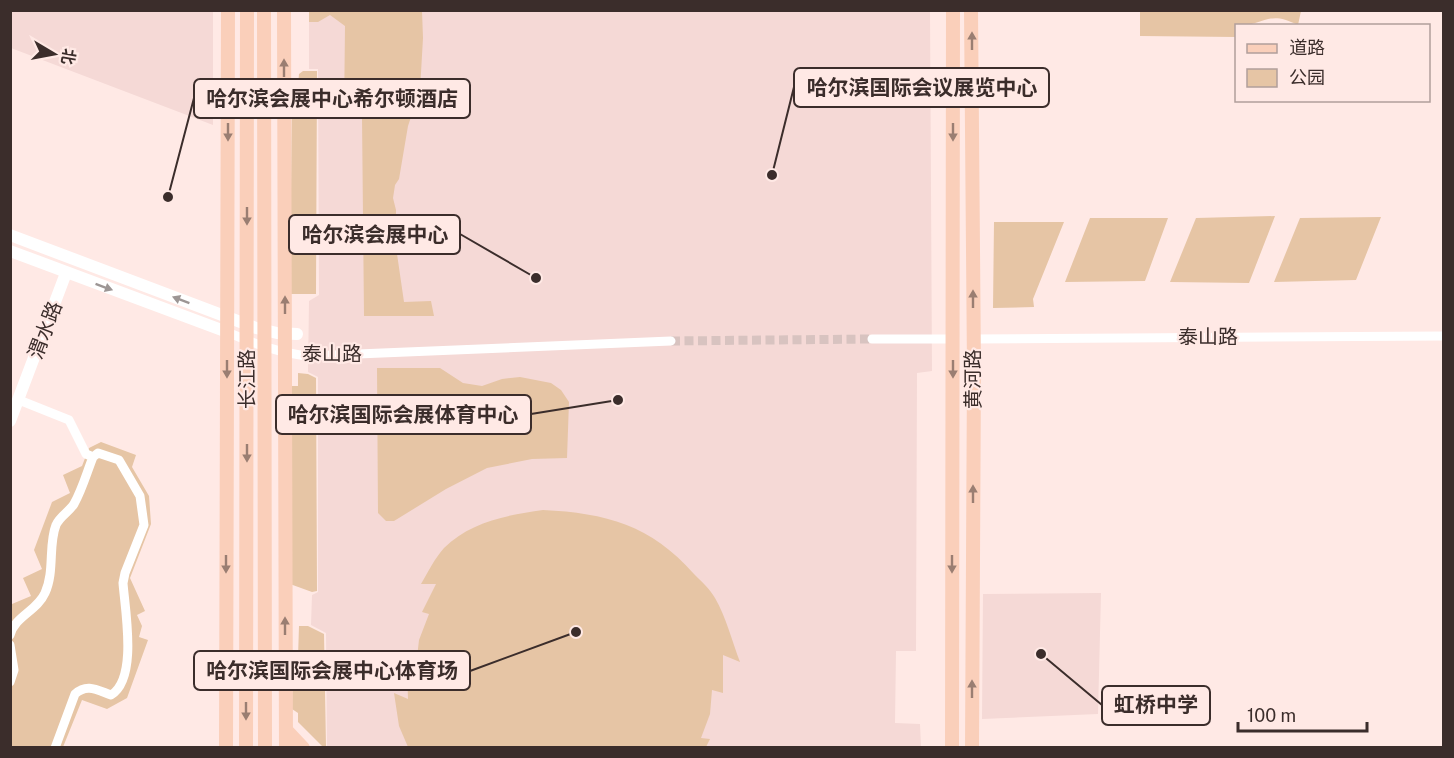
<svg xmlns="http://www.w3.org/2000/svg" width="1454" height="758" viewBox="0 0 1454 758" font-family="'Public Sans','Noto Sans SC',sans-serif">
<rect width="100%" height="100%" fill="#ffe9e5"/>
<path fill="#f5d9d6" d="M10 11H213V125L11 48Z
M309 11H930L932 371 917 373 916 651H896L895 723 920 724 921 747H327L326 633 311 625 312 595 318 592V377L308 372 309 301 319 295 318 69H309Z
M1101 593 1098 714 982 719 983 594Z"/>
<path fill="#e6c5a5" d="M309 11H422L423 38 420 90 408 126 399 179 395 185 393 198 396 210V247L404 302 431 301 434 316H364L362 117 344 116 345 26 330 15 318 22H309Z
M1140 11V10L1301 11 1298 25C1267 9 1265 26 1236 26V37L1140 36Z
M303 71H317L316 294H290L292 85H298L299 74Z
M1275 216 1249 283 1170 282 1196 218Z
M1381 217 1356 280 1274 282 1300 218Z
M1090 218H1168L1145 281 1065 282Z
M994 222H1064L1033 299 1034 307 993 308Z
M377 368H440L463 383 482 386 502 379 520 377 551 383 561 390 569 402 567 458 532 459 487 468 446 489 394 521H386L378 513Z
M298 373 308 374 316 378 317 591 312 592 290 584 291 386H298Z
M101 442 136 455 132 467 149 496 151 524 130 578 145 611 137 615 142 626 139 637 148 640 127 698 107 709 82 700 63 747 11 748V609L12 604 31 596 23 578 42 569 34 550 52 502 70 493 63 475 82 466 89 448Z
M543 510C606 513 651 525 694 574 701 581 710 589 715 598 726 617 732 641 740 662L723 655V693L712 690 710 714 701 738 710 739 706 747H408L399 726 394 693 408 699 407 668 416 666 419 640 429 614 422 612 436 584H421C428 572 435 558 444 548 470 522 507 515 543 510Z
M299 626H308L324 634 326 747H323L298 722V713L292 709 293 658 298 657Z"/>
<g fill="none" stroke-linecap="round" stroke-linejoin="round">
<path stroke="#d8c3c0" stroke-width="9" stroke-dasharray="9 4.5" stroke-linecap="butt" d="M671 341 872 339"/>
<path stroke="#fff" stroke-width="9" d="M227 332C255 344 279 353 309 356L671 341
M872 339H953
M973 339 1444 336
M19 400 69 420 86 454 93 457
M10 635C15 616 37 611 45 593 55 571 48 545 56 525 60 516 69 512 74 504 82 490 87 472 93 457L98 453 119 460 140 496 144 525 125 573 123 583C125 610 138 679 111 695 97 690 87 683 75 694L55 748
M10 645 14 670 10 682"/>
<path stroke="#fff" stroke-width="12" d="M10 235 256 328 277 333 297 334
M10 251 227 332
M10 421 66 273"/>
<path stroke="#facfba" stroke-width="14" d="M264 10 265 748
M284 10 286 748
M971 10 974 369 972 748
M286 730 303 748
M226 748 228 10
M246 748 247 10
M952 748 953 10"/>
</g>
<defs><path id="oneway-solid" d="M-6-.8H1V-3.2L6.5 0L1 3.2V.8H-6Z" transform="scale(1.5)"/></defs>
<g fill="#9a7e72">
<use href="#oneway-solid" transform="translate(972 41) rotate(-90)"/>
<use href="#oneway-solid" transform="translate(284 68) rotate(-90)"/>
<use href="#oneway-solid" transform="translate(228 132) rotate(90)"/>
<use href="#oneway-solid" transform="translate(953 132) rotate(90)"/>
<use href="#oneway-solid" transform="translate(247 216) rotate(90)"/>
<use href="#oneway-solid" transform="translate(973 299) rotate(-90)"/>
<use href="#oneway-solid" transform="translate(285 305) rotate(-90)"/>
<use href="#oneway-solid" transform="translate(227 369) rotate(90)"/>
<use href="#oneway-solid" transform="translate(953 369) rotate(90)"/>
<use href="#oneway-solid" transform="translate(247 453) rotate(90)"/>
<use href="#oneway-solid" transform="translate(973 494) rotate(-90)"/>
<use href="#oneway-solid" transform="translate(226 564) rotate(90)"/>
<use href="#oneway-solid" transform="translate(952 564) rotate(90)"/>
<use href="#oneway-solid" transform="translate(285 626) rotate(-90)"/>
<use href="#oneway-solid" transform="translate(972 689) rotate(-90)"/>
<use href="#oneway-solid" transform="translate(246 711) rotate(90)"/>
</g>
<g fill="#9d9695">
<use href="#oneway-solid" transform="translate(104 287) rotate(20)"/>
<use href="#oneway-solid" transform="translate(181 300) rotate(-159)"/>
</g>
<g text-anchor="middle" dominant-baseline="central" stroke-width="4.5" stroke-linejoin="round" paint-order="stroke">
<g font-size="20" fill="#3b2d2b" stroke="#ffe9e5">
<text transform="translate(45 330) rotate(-69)">渭水路</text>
<text x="1208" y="337">泰山路</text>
<text x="332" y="354">泰山路</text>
<text transform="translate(247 379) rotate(-90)">长江路</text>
<text transform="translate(973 379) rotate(-90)">黄河路</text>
</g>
</g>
<path fill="none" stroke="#3b2d2b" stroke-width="2" d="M772 175L794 87M168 197L194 98M536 278L460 234M618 400L531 414M576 632L470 671M1041 654L1102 705"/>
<g fill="#3b2d2b" stroke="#ffe9e5" stroke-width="2">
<circle cx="772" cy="175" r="6"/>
<circle cx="168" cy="197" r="6"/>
<circle cx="536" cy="278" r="6"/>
<circle cx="618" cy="400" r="6"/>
<circle cx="576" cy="632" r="6"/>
<circle cx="1041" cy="654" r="6"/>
</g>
<g fill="#ffe9e5" stroke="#3b2d2b" stroke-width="2">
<rect x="794" y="68" width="255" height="39" rx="6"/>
<rect x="194" y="79" width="276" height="39" rx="6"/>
<rect x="289" y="215" width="171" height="39" rx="6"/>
<rect x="276" y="395" width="255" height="39" rx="6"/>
<rect x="194" y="651" width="276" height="39" rx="6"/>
<rect x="1102" y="686" width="108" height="39" rx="6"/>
</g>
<g font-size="21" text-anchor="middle" font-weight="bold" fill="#3b2d2b">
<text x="922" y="95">哈尔滨国际会议展览中心</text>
<text x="332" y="106">哈尔滨会展中心希尔顿酒店</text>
<text x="375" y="242">哈尔滨会展中心</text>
<text x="403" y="422">哈尔滨国际会展体育中心</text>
<text x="332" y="678">哈尔滨国际会展中心体育场</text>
<text x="1156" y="712">虹桥中学</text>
</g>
<rect width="1454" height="758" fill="none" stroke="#3b2d2b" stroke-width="24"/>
<rect x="1235" y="24" width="195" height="78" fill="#ffe9e5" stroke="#b19e9b" stroke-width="1.5"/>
<rect x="1247" y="44" width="30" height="9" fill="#facfba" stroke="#b19e9b" stroke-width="1.5"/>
<text x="1289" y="54" font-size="18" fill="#3b2d2b">道路</text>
<rect x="1247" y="69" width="30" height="18" fill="#e6c5a5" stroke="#b19e9b" stroke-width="1.5"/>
<text x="1289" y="84" font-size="18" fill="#3b2d2b">公园</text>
<g transform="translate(54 54) rotate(100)" stroke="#ffe9e5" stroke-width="4.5" paint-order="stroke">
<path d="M0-4.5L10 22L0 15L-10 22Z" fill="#3b2d2b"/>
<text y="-9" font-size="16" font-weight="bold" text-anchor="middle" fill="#3b2d2b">北</text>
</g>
<path d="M1238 722v9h129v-9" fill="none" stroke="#3b2d2b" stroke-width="3"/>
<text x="1247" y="722" font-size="18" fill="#3b2d2b" stroke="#ffe9e5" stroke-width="4.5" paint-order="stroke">100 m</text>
</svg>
